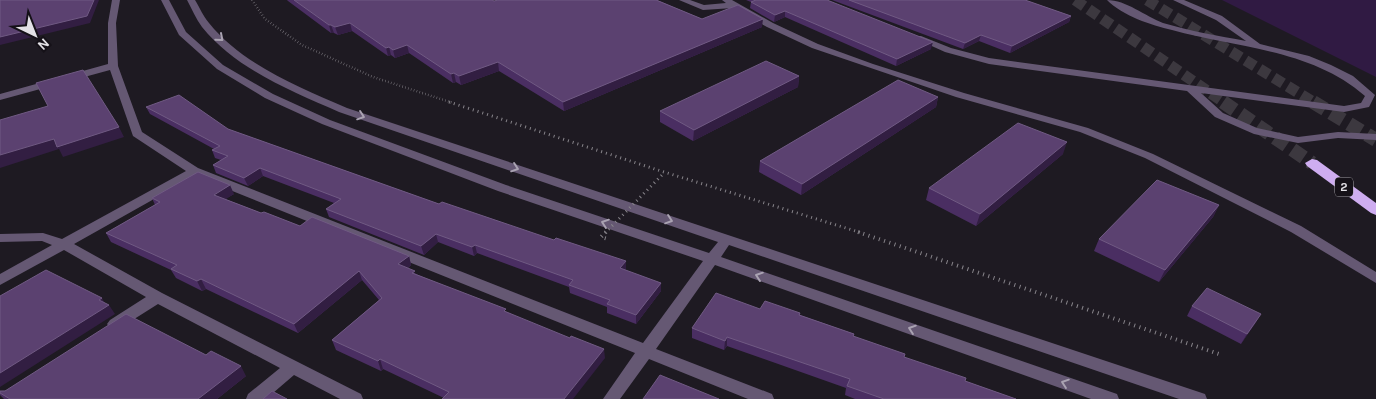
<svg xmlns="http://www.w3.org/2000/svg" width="1376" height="399" viewBox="0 0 1376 399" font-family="Karla,sans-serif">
<rect width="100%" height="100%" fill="#1e1a22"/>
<path fill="#301a43" d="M1222 0H1376V77Z"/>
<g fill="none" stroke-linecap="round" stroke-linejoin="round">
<path stroke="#3c383f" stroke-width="11" stroke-dasharray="11 5.5" stroke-linecap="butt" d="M1075 0 1225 103
M1147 0 1315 103"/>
<path stroke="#3c383f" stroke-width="14" stroke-dasharray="14 7" stroke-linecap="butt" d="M1223 102 1312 163
M1313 102 1376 140"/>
<path stroke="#88858b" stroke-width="2.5" stroke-dasharray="0.5 2.5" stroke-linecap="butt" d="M252 0 265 19 302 45 373 77 453 103"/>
<path stroke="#88858b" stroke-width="3" stroke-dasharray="1 4" stroke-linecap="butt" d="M449 102 664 172 862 233"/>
<path stroke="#88858b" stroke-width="4" stroke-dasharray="1 4.5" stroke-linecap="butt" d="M858 232 1222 355"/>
<path fill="#655873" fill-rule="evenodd" d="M112 0H120L116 23 118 66 142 132 198 168 643 343 703 261 498 191 322 124 265 98 217 69 179 35 161 0H169L186 32 223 65 273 94 330 120 506 185 709 253 718 242 339 112C291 91 236 69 202 27 196 19 192 9 187 0H195C200 8 203 16 209 23 243 65 299 87 347 108L1205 394 1207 399H1179L729 245 721 257 1117 394 1119 399H1091L715 265 656 349 772 394 774 399H748L649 359 620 399H603L635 353 195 176 74 244 162 293 361 394 363 399H340L294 375 266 399H246L248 394 280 368 158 304 120 328 115 330 110 328 107 324 110 320 146 297 64 250 0 285V274L52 245 42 241 0 242V234L43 233 62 239 186 171 133 136 110 70 0 100V94L108 64V23Z
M679 0H690L704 5 726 3 722 0H732L773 23 818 44 873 64 964 93 1088 128 1153 154 1301 226 1376 272V283L1291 232 1145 158 1080 132 956 97 812 48 767 27 733 8 703 10Z
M1107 0C1126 0 1145 16 1163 23 1190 31 1219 36 1246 41L1216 20 1173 0H1184L1222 16 1260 44 1309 56 1331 65 1353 76 1375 95 1369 107 1344 112 1201 93 1223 113 1257 128 1298 137 1338 132 1376 134V140L1338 138 1298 143 1254 134 1215 117 1187 91 989 64 945 52 914 38 915 36H921L951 48 989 58 1344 106 1361 103 1365 96C1312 49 1237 48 1172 30 1151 25 1123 16 1107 0Z"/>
<path fill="#ceadf0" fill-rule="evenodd" d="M1312 159 1317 160 1376 203V215L1371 213 1307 166 1305 163Z"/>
<path stroke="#88858b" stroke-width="3" stroke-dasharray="1 4" stroke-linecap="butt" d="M605 233 662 175"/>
<path stroke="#88858b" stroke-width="4" stroke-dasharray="1 4.5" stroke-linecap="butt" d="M606 232 601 237 608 239"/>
</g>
<path fill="#4a2e62" d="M287 0H492L494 1 657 0 702 19 762 27 564 111 499 71 461 85 456 82 453 83 409 53 395 58 391 55 388 56 352 31 338 35 334 33H331L288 1Z
M746 0H827L931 49 896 66 785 17 774 22 750 8 751 2Z
M832 0H1025L1071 16 1069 22 1010 53 979 41 963 49Z
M799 76 798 87 693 141 660 122V111Z
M938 97 936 107 801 195 759 172 760 161Z
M146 107 228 129 439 204 626 270V271L661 283V291L636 324 607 313V307L570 293 569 287 477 253 474 256 438 242 424 255 329 217 326 209 334 203 263 176 248 186 216 173 213 165 221 160 215 158 212 150 214 149 150 114Z
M1063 154 976 226 926 200 929 188Z
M234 194 225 199 261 213 300 226 409 256 411 265 408 268 416 274 507 312 605 358 444 398 383 369 381 371 336 350 332 340 379 300 362 280 298 333 206 289 202 291 176 278 171 270 111 242 106 233 155 205 152 198Z
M1219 205 1213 217 1159 282 1094 251 1099 239Z
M1192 306 1261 314 1241 344 1187 316Z
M760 309 800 313V315L854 334V337L904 357 965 381 1016 399H855L845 395 846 388 727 346 724 350 692 338V328Z
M246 376 217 399H4L0 395V391Z"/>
<path fill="#321e42" d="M94 0H99L90 23 0 45V37Z
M785 11V17L774 22 775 15Z
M1071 16 1069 22 1010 53 1012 46Z
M763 19 762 27 564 111 563 102Z
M350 23 352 31 338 35 335 27Z
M329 25H331L334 33H331Z
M981 35 979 41 963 49 965 43Z
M933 42 931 49 896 66 897 59Z
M407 45 409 53 395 58 393 50Z
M389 47 391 55 388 56 386 48Z
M498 62 499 71 461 85 459 76Z
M454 73 456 82 453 83 451 74Z
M799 76 798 87 693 141 694 130Z
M938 97 936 107 801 195 802 184Z
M119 127 124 137 63 157 59 149 0 168V155L54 139Z
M1067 142 1063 154 976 226 980 214Z
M260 168 263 176 248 186 244 178Z
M230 185 234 194 218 204 214 195Z
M1219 205 1213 217 1159 282 1165 270Z
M436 234 438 242 424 255 421 246Z
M475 245 477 253 474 256 472 247Z
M409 256 411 265 401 274 398 264Z
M626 261V270L620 277V268Z
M359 271 362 280 298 333 294 324Z
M201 279 206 289 202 291 197 281Z
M661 283V291L636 324V315Z
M102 298 107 307 109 305 115 314 0 387V373Z
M1261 314 1255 324 1241 344 1247 334Z
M727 337V346L724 350 725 341Z
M604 349 605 358 573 399H564Z
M380 359 383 369 381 371 378 361Z
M241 366 246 376 217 399H198Z"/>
<path fill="#5b4170" stroke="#705a83" d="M0 0H94L87 16 0 37Z
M294 0H492L494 1 498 0H656L702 19 738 5 763 19 563 102 498 62 459 76 454 73 451 74 407 45 393 50 389 47 386 48 350 23 335 27 331 25H329Z
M756 0H827L933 42 897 59 785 11 775 15 751 2Z
M849 0H1025L1071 16 1012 46 981 35 965 43Z
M766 61 799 76 694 130 660 111Z
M83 70 119 127 57 147 54 139 0 155V120L48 106 36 83Z
M898 80 938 97 802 184 760 161Z
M179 95 228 129 439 204 442 202 554 240 556 238 626 261 620 268 661 283 636 315 607 304 610 300 569 285 573 280 475 245 472 247 436 234 421 246 326 209 341 199 260 168 244 178 213 165 228 156 212 150 220 146 146 107Z
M1018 123 1067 142 980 214 929 188Z
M198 172 230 185 214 195 261 213 264 212 300 226 312 217 409 256 398 264 415 271 412 273 506 309 504 311 570 338 571 336 604 349 564 399H442L449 392 380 359 378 361 332 340 382 298 359 271 294 324 201 279 197 281 171 269 177 265 106 233 160 202 152 198Z
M1157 180 1219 205 1165 270 1099 239Z
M46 270 102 298 99 300 109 305 0 373V296Z
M1207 288 1261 314 1247 334 1192 306Z
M716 293 760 309 765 301 800 313 799 315 854 334 853 336 905 354 904 357 966 378 965 381 1016 399H884L847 386 850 379 727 337 725 341 692 328Z
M126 314 206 355 211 351 241 366 198 399H10L0 393V391H5Z
M660 375 719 399H643Z
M272 391 287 399H263Z"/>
<defs><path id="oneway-chevron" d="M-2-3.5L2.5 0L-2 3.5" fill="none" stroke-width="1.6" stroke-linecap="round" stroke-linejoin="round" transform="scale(1.25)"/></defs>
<g stroke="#aaa3b2">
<use href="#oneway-chevron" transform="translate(220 38) rotate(41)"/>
<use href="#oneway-chevron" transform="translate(361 116) rotate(19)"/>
<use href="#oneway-chevron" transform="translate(515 168) rotate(19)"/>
<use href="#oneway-chevron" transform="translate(669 220) rotate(19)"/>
<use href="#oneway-chevron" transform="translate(605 223) rotate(-161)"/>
<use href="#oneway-chevron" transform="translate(759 276) rotate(-161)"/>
<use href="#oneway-chevron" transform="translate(912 329) rotate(-161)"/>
<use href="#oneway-chevron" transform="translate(1065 383) rotate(-161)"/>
</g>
<g text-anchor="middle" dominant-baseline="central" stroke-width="4" stroke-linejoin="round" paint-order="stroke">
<rect fill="#151118" stroke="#a5a3a8" stroke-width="1" x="1335" y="177.5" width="18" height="19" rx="4"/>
<g font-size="12" font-weight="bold" fill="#e3e1e6">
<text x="1344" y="187">2</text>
</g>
</g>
<g transform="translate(35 35) rotate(137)" stroke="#151118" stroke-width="4" paint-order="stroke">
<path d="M0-4L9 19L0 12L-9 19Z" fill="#e3e1e6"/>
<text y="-8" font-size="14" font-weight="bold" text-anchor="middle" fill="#e3e1e6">N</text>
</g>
</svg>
